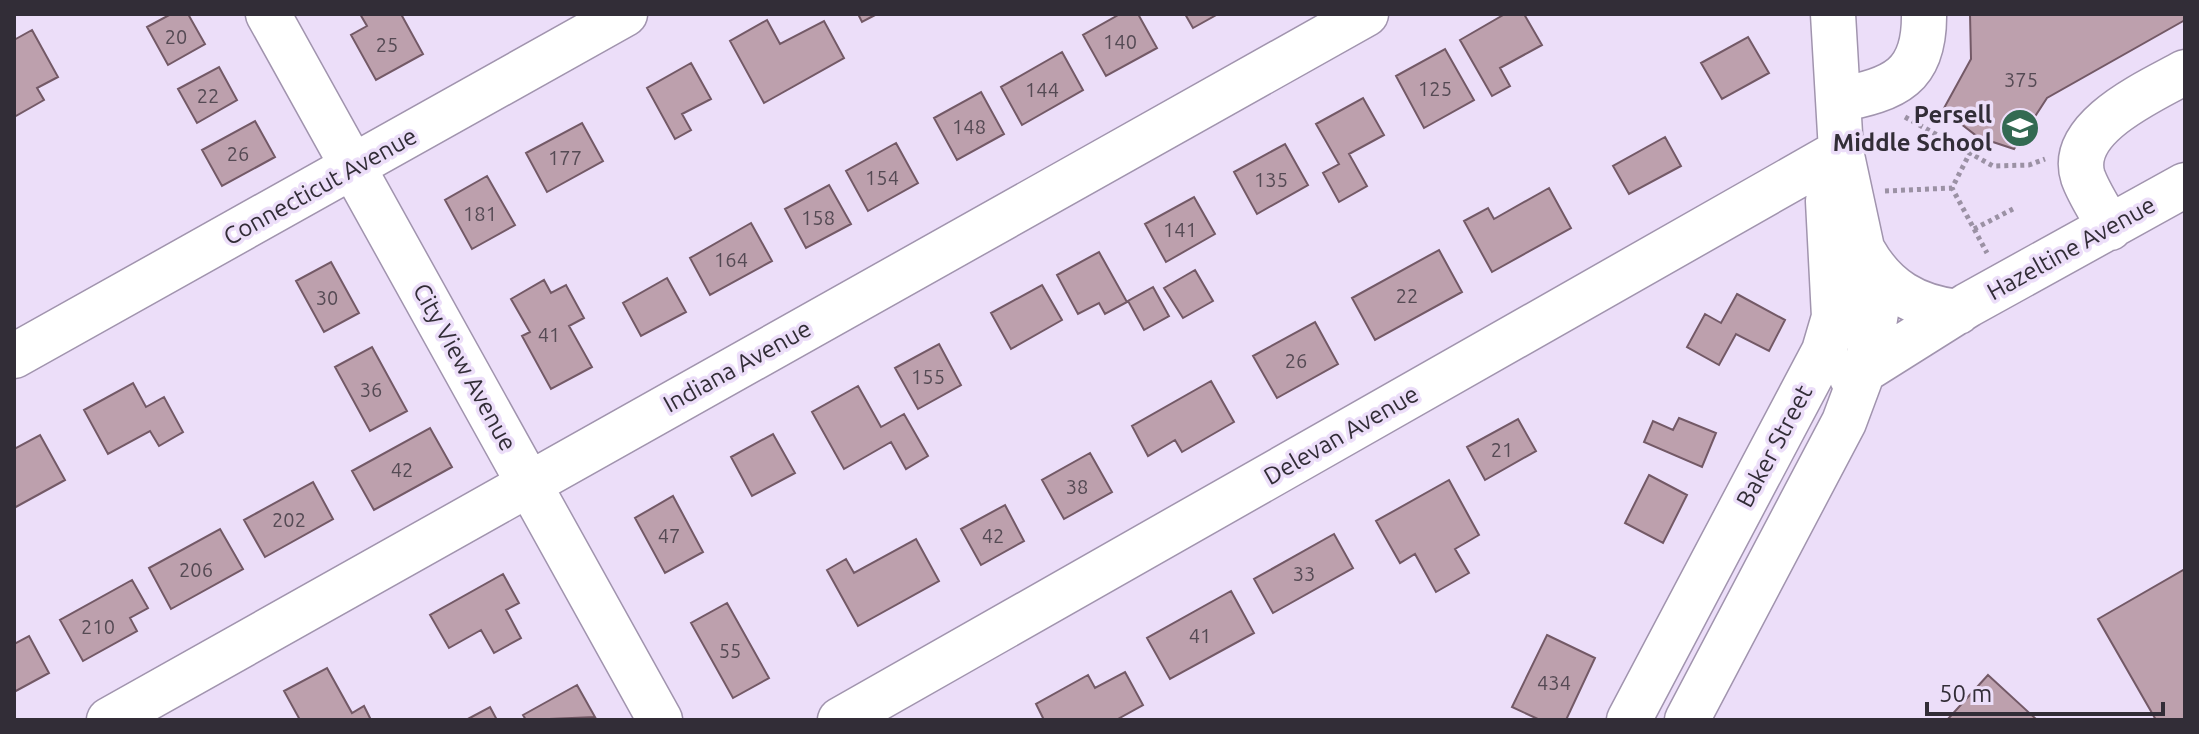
<svg xmlns="http://www.w3.org/2000/svg" width="2199" height="734" viewBox="0 0 2199 734" font-family="Ubuntu,sans-serif">
<rect width="100%" height="100%" fill="#ecdef9"/>
<path fill="#bda0ad" stroke="#735966" stroke-width="2" d="M171 14H188L205 44 168 65 147 27Z
M360 14H401L423 54 376 80 351 35 367 26Z
M858 14H877L862 22Z
M1120 14H1138L1157 48 1106 76 1083 35Z
M1185 14H1218L1193 28Z
M1505 14H1524L1542 45 1500 68 1510 86 1492 96 1460 40Z
M1970 14H2185V20L2047 98 2014 149 1978 137 1943 110 1971 59Z
M767 20 780 44 824 21 844 58 764 103 730 41Z
M32 30 58 77 37 88 44 100 14 117V40Z
M1748 37 1769 73 1722 99 1701 63Z
M1445 49 1474 100 1424 128 1396 76Z
M1062 52 1083 90 1022 125 1001 87Z
M691 63 711 99 682 114 691 130 675 139 647 88Z
M219 67 237 100 197 123 178 89Z
M981 92 1004 134 957 160 934 118Z
M1363 98 1384 135 1349 154 1367 186 1339 202 1323 173 1339 164 1316 124Z
M255 121 275 157 222 186 202 150Z
M582 123 603 161 547 192 526 153Z
M1665 137 1681 166 1629 194 1613 166Z
M896 143 918 183 868 211 846 171Z
M1285 144 1308 185 1257 214 1234 172Z
M487 176 515 225 472 249 445 200Z
M829 185 851 224 806 248 785 209Z
M1549 188 1571 228 1492 272 1464 221 1488 208 1494 219Z
M1194 197 1215 234 1166 262 1145 224Z
M751 223 772 261 710 295 690 258Z
M1439 250 1462 292 1375 340 1352 298Z
M1099 252 1127 302 1105 314 1099 303 1078 314 1057 275Z
M331 262 359 313 324 332 296 281Z
M1195 270 1213 301 1183 318 1164 288Z
M667 278 686 312 641 336 623 303Z
M544 280 551 293 566 285 584 318 569 326 592 367 551 389 522 336 530 332 511 299Z
M1042 285 1062 320 1011 349 991 313Z
M1153 287 1169 316 1144 330 1128 301Z
M1737 294 1785 320 1769 351 1736 334 1719 365 1687 347 1705 314 1721 323Z
M1315 322 1338 364 1277 398 1253 356Z
M939 344 961 385 918 409 895 368Z
M372 347 407 411 370 431 335 367Z
M1211 381 1234 422 1182 452 1175 440 1148 456 1132 426Z
M133 383 146 407 164 397 183 432 159 446 150 431 108 454 84 410Z
M858 386 881 427 904 414 928 456 906 469 891 442 844 469 812 412Z
M1679 418 1716 433 1702 467 1644 442 1653 421 1673 430Z
M1518 419 1536 451 1485 480 1467 447Z
M430 428 452 467 374 510 352 471Z
M773 434 795 473 752 496 731 457Z
M40 435 65 480 14 508V449Z
M1090 453 1112 492 1064 519 1042 480Z
M1649 475 1687 495 1663 543 1625 523Z
M1449 480 1479 535 1455 549 1469 573 1436 592 1415 554 1400 563 1376 521Z
M313 482 333 519 265 557 244 520Z
M673 496 703 552 665 573 635 518Z
M1005 505 1024 541 981 565 961 529Z
M220 529 243 569 171 609 149 568Z
M1334 534 1353 568 1273 613 1254 579Z
M916 539 939 581 858 626 827 570 846 559 854 573Z
M2185 569V720H2156L2098 619Z
M503 574 519 603 506 610 521 638 494 653 481 630 449 648 430 615Z
M132 580 148 608 130 618 137 631 83 661 60 620Z
M1231 591 1254 633 1170 679 1147 638Z
M727 603 769 678 733 698 691 623Z
M1547 635 1595 658 1566 720H1540L1512 707Z
M29 636 49 673 14 692V644Z
M327 668 352 713 364 706 371 720H300L284 691Z
M1125 672 1143 705 1116 720H1044L1036 704 1088 675 1095 688Z
M1988 675 2037 720H1947Z
M577 685 595 717 526 720 523 715Z
M490 707 497 720H466Z"/>
<g fill="none" stroke-linecap="round" stroke-linejoin="round">
<g stroke="#a194ae" stroke-width="47">
<path id="minor" d="M268 14 660 720
M1838 100C1895 89 1925 77 1924 14
M2110 228C2101 211 2089 194 2083 177 2067 127 2151 91 2185 72
M1864 252C1885 289 1915 307 1958 312
M14 356 625 14
M1852 378 1968 305 2185 185
M109 720 1366 14
M840 720 1841 151
M1629 720 1824 351 1834 317 1828 201 1832 184
M1687 720 1844 422 1869 355 1876 313 1841 151 1833 14"/>
</g>
<path stroke="#9b91a4" stroke-width="5" stroke-dasharray="4 4" stroke-linecap="butt" d="M1905 117 1993 166 2029 165 2045 159
M1978 137 1952 188 1987 253
M1885 191 1952 188
M1974 229 2013 209"/>
<use href="#minor" stroke="#fff" stroke-width="44"/>
</g>
<defs>
<g id="school-disc" transform="scale(2)"><circle r="9.5" fill="#336a52" stroke="#ecdef9"/><path d="M0-5L7-2L0 1L-7-2ZM-4 1L0 2.5L4 1V4Q0 6-4 4Z" fill="#fff"/></g>
</defs>
<g fill-rule="evenodd">
<use href="#school-disc" x="2020" y="128"/>
</g>
<g text-anchor="middle" dominant-baseline="central" stroke-width="7" stroke-linejoin="round" paint-order="stroke">
<g font-size="20" fill="#554a54">
<text x="176" y="36">20</text>
<text x="1120" y="41">140</text>
<text x="387" y="44">25</text>
<text x="2021" y="79">375</text>
<text x="1435" y="88">125</text>
<text x="1042" y="89">144</text>
<text x="208" y="95">22</text>
<text x="969" y="126">148</text>
<text x="238" y="153">26</text>
<text x="565" y="157">177</text>
<text x="882" y="177">154</text>
<text x="1271" y="179">135</text>
<text x="480" y="213">181</text>
<text x="818" y="217">158</text>
<text x="1180" y="229">141</text>
<text x="731" y="259">164</text>
<text x="1407" y="295">22</text>
<text x="327" y="297">30</text>
<text x="549" y="334">41</text>
<text x="1296" y="360">26</text>
<text x="928" y="376">155</text>
<text x="371" y="389">36</text>
<text x="1502" y="449">21</text>
<text x="402" y="469">42</text>
<text x="1077" y="486">38</text>
<text x="289" y="519">202</text>
<text x="669" y="535">47</text>
<text x="993" y="535">42</text>
<text x="196" y="569">206</text>
<text x="1304" y="573">33</text>
<text x="98" y="626">210</text>
<text x="1200" y="635">41</text>
<text x="730" y="650">55</text>
<text x="1554" y="682">434</text>
</g>
<g font-size="24" font-weight="bold" fill="#322d37" stroke="#ecdef9" text-anchor="end">
<text x="1992" y="114">Persell<tspan x="1992" dy="28">Middle School</tspan></text>
</g>
<g font-size="24" fill="#322d37" stroke="#ecdef9">
<text transform="translate(320 186) rotate(-29)">Connecticut Avenue</text>
<text transform="translate(2071 248) rotate(-29)">Hazeltine Avenue</text>
<text transform="translate(737 366) rotate(-29)">Indiana Avenue</text>
<text transform="translate(465 367) rotate(61)">City View Avenue</text>
<text transform="translate(1341 435) rotate(-30)">Delevan Avenue</text>
<text transform="translate(1774 446) rotate(-62)">Baker Street</text>
</g>
</g>
<rect width="2199" height="734" fill="none" stroke="#322d37" stroke-width="32"/>
<path d="M1927 702v12h236v-12" fill="none" stroke="#322d37" stroke-width="4"/>
<text x="1939" y="702" font-size="24" fill="#322d37" stroke="#ecdef9" stroke-width="6" paint-order="stroke">50 m</text>
</svg>
